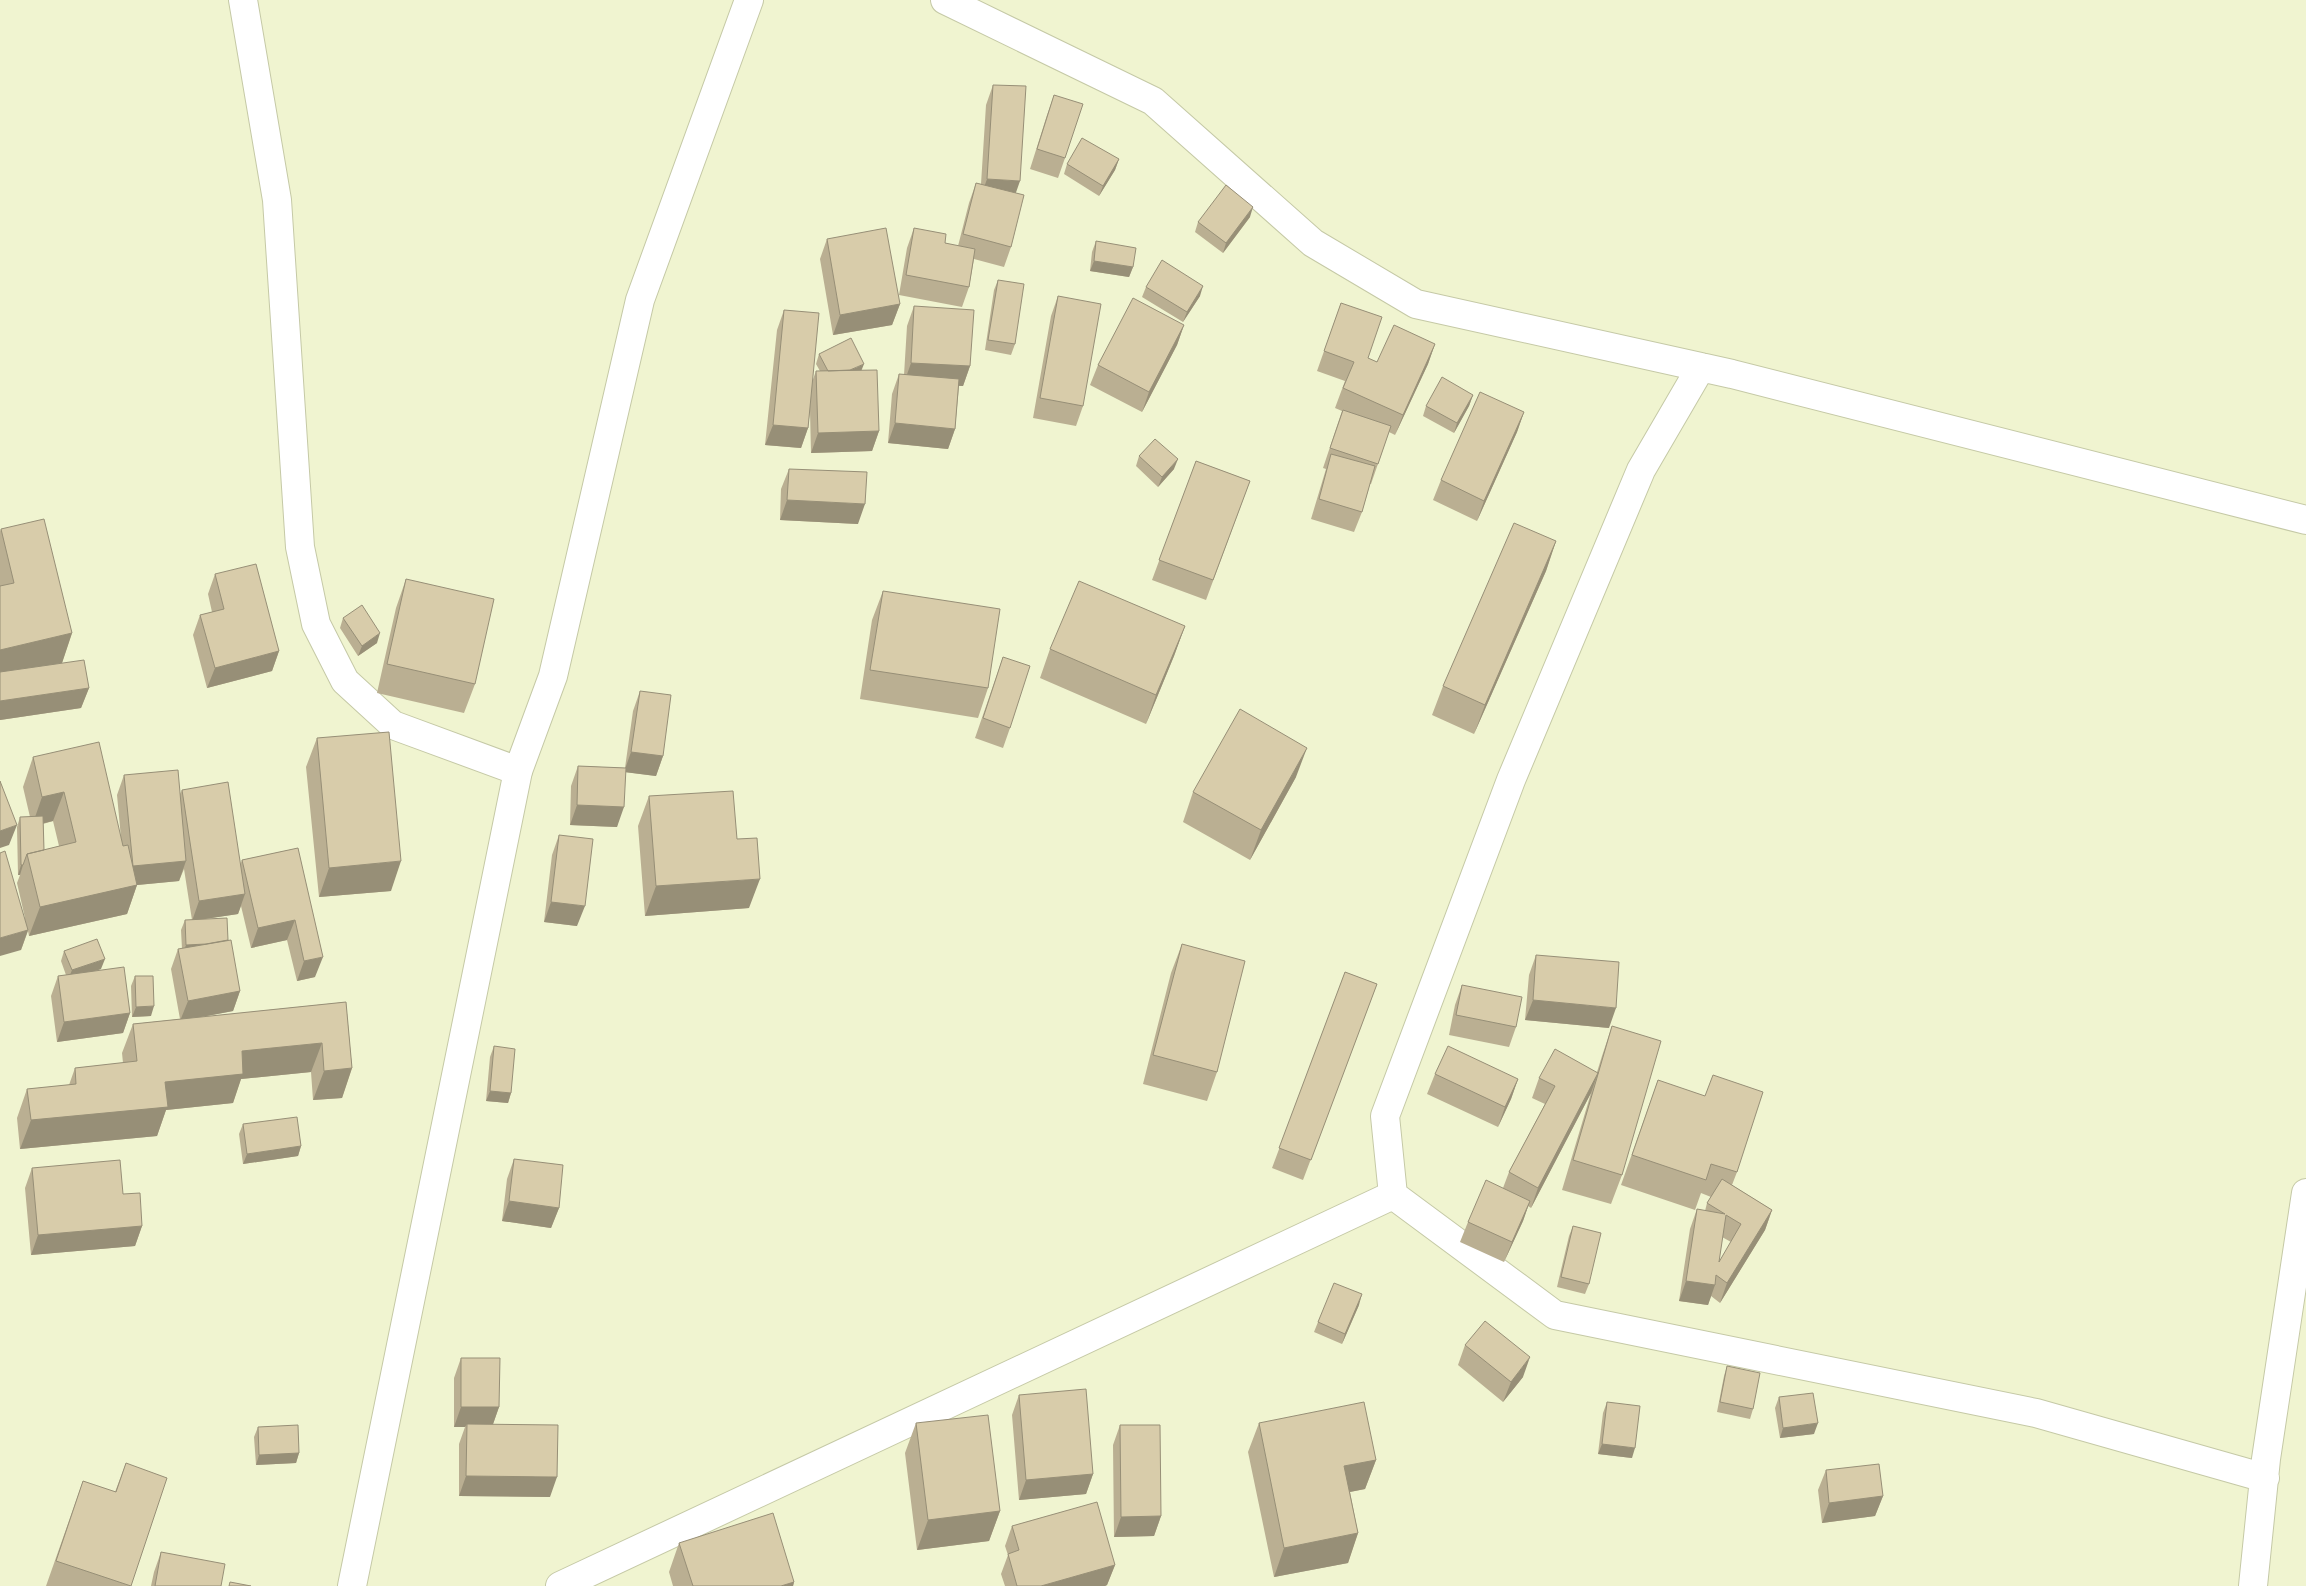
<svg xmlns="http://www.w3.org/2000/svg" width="2306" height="1586" viewBox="0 0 2306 1586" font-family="Lato,sans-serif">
<rect width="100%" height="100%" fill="#f0f4d0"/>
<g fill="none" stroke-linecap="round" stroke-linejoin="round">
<g stroke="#c5c9a6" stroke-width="30">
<path id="street" d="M243 0 277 200 300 547 316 624 345 681 393 725 518 771
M945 0 1153 101 1313 243 1416 304 1732 374 2306 520
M1393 1195 1385 1116 1511 780 1641 470 1701 367
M560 1586 1393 1195 1555 1315 2036 1413 2265 1478
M2253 1586 2266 1459 2306 1193"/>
</g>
<g stroke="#c5c9a6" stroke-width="30">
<path id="secondary" d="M352 1586 518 771 553 676 640 300 749 0"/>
</g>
<use href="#street" stroke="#fff" stroke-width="28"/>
<use href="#secondary" stroke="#fff" stroke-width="28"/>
</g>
<path fill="#baaf92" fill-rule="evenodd" d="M993 85 1016 193 1011 247 1004 267 974 259 969 287 962 307 899 295 907 248 914 228 945 243 958 246 969 203 976 183 981 184 986 105Z
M1054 95 1065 158 1058 178 1030 169 1047 115Z
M1119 159 1115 170 1099 196 1064 174 1067 164Z
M1250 217 1223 253 1195 232 1198 222Z
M827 239 900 304 892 325 833 335 820 259Z
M1096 241 1133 267 1129 277 1090 271 1092 252Z
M998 280 1015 344 1011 355 985 350 994 290Z
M1146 287 1200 296 1183 322 1142 297Z
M1058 296 1083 406 1076 426 1033 418 1051 316Z
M1341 303 1368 358 1377 362 1435 344 1428 364 1395 435 1389 432 1371 484H1370L1362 512 1354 532 1311 519 1326 469 1323 468 1342 411 1335 408 1345 381 1317 371Z
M914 306 970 366 963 386H959L955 429 948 449 888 443 892 394 899 374 904 375 907 326Z
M784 310 812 382 816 371H820L816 364 819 354 861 370 879 431 872 451 811 453 810 411 808 428 801 448 765 445 777 330Z
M1184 325 1177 345 1142 412 1090 385 1098 365Z
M1473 395 1469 406 1454 433 1423 416 1426 406Z
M1524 412 1517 432 1477 521 1433 500 1441 480Z
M1139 456 1174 469 1158 487 1136 466Z
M1196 461 1250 481 1206 600 1152 580Z
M789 469 858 524 780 520 781 489Z
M1 529 72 633 62 663 89 688 81 708 0 720V531Z
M1556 541 1546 571 1474 734 1432 715 1443 686Z
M215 574 279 651 272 671 207 688 193 635 200 615 212 612 208 594Z
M406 579 475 684 464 713 377 693 396 608Z
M883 591 988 688 978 718 860 699 872 620Z
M343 618 377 643 358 656 340 628Z
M1185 626 1174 656 1146 724 1040 678 1050 649Z
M1003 657 1010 728 1003 748 975 738Z
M640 691 663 756 656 776 625 772 617 827 570 825 571 786 578 766 625 768 633 711Z
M317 738 391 891 319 897 306 767Z
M33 757 121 838 117 795 124 775 180 794 182 790 240 865 242 860 298 848 315 977 297 981 287 940 251 948 241 906 238 914 204 919 228 940 240 991 233 1011 202 1017 346 1002 352 1068 342 1098 313 1100 311 1072 241 1079 233 1103 166 1110 157 1136 20 1149 17 1118 27 1089 69 1085 75 1068 123 1063 122 1053 133 1024 180 1019 171 969 178 949H182L181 930 185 920H192L184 869 179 881 137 885 127 914 29 936 28 931 21 950 25 918 17 883 20 875H18L17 827 20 817H30L23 787ZM53 821 59 846 44 850 43 824Z
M1296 777 1250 860 1183 822 1193 792Z
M649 796 749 908 645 916 638 826Z
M559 835 577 926 544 922 552 855Z
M1182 944 1217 1072 1207 1101 1143 1084 1171 973Z
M64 951 101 969 98 970 130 1013 123 1033 57 1042 51 996 58 976 66 975 61 961Z
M1536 955 1609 1028 1525 1020 1529 975Z
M1345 972 1377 984 1303 1180 1272 1168Z
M135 976 151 1016 132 1017 131 986Z
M1462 985 1516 1027 1509 1047 1449 1035 1455 1005Z
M1612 1026 1622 1175 1611 1204 1562 1190 1591 1093 1531 1208 1528 1206 1523 1221 1504 1262 1460 1242 1468 1222 1503 1188 1509 1172 1545 1104 1532 1098 1539 1078 1597 1072 1602 1056Z
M494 1046 511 1093 508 1103 486 1101 490 1057Z
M1435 1074 1518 1079 1511 1099 1498 1127 1427 1094Z
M1658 1080 1737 1172 1732 1185 1772 1210 1765 1230 1720 1303 1711 1296 1708 1305 1679 1301 1690 1229 1697 1209 1705 1211 1707 1203 1711 1197 1701 1193 1695 1210 1621 1185ZM1722 1237 1731 1242 1719 1262Z
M243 1124 301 1146 298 1156 243 1164 239 1134Z
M514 1159 559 1208 551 1228 502 1221 507 1179Z
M32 1168 123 1194 142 1226 135 1246 31 1255 25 1188Z
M1573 1226 1589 1284 1585 1294 1557 1287 1569 1236Z
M1359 1305 1342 1344 1314 1332 1318 1322Z
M1465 1345 1523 1377 1503 1402 1458 1365Z
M461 1358 499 1407 493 1424 550 1497 459 1496V1444L465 1427H454V1378Z
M1727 1366 1753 1409 1750 1419 1717 1412 1724 1376Z
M1019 1395 1093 1474 1086 1494 1019 1500 1012 1415Z
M1779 1397 1814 1434 1780 1438 1775 1408Z
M1607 1402 1632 1458 1598 1454 1603 1413Z
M916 1423 1000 1511 989 1541 917 1550 905 1453Z
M1259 1423 1376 1460 1365 1489 1350 1492 1358 1533 1348 1563 1274 1577 1248 1452Z
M1120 1425 1161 1516 1154 1536 1114 1537 1113 1445Z
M258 1427 299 1453 296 1463 256 1465 254 1437Z
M126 1463 131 1586H46L83 1481 115 1492Z
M1826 1470 1883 1496 1875 1516 1822 1523 1818 1490Z
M1012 1526 1115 1565 1107 1585 1105 1586H1005L1001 1574 1008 1555 1005 1546Z
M679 1543 794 1582 793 1586H673L669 1572Z
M161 1552 221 1586H151L154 1572Z"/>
<path fill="#978f77" d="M1119 159 1115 170 1099 196 1103 186Z
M987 179 1020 181 1013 201 980 199Z
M1253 207 1250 217 1223 253 1226 243Z
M1094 261 1133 267 1129 277 1090 271Z
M1203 286 1200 296 1183 322 1187 312Z
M900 304 892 325 833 335 840 315Z
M1184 325 1177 345 1142 412 1149 392Z
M1435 344 1428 364 1395 435 1403 415Z
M911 363 970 366 963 386 904 383Z
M864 364 860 374 832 379Z
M1473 395 1469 406 1454 433 1457 423Z
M1524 412 1517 432 1477 521 1484 501Z
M895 423 955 429 948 449 888 443Z
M773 425 808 428 801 448 765 445Z
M879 431 872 451 811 453 818 433Z
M1178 459 1174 469 1158 487 1162 477Z
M787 500 865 504 858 524 780 520Z
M1556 541 1546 571 1474 734 1485 705Z
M1185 626 1174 656 1146 724 1156 695Z
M72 633 62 663 0 677V650Z
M380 633 377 643 358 656 362 646Z
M279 651 272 671 207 688 215 668Z
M89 688 81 708 0 720V701Z
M1307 748 1296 777 1250 860 1261 830Z
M631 752 663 756 656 776 624 772Z
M64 792 53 821 32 826 42 797Z
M577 805 624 807 617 827 570 825Z
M17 825 9 845 0 848V831Z
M186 861 179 881 137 885 127 914 29 936 40 907 132 866Z
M401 861 391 891 319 897 329 868Z
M21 865H23L20 875H18Z
M760 879 749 908 645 916 656 886Z
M245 894 238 914 192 921 199 901Z
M551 902 585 906 577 926 544 922Z
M295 920 287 940 251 948 258 928Z
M28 930 21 950 0 956V938Z
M228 943 182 955 186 945Z
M323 957 315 977 297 981 304 961Z
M105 959 101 969 68 980 72 970Z
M240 991 233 1011 180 1021 188 1001Z
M1533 1000 1616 1008 1609 1028 1525 1020Z
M154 1006 151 1016 132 1017 136 1007Z
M130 1013 123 1033 57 1042 64 1022Z
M322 1043 311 1072 241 1079 233 1103 166 1110 157 1136 20 1149 31 1120 165 1082 242 1051Z
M352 1068 342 1098 313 1100 324 1071Z
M1598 1073 1591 1093 1531 1208 1538 1188Z
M1518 1079 1511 1099 1498 1127 1505 1107Z
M490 1091 511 1093 508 1103 486 1101Z
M301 1146 298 1156 243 1164 247 1154Z
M509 1201 559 1208 551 1228 502 1221Z
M1530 1201 1523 1221 1504 1262 1512 1242Z
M1772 1210 1765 1230 1720 1303 1727 1283Z
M142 1226 135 1246 31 1255 38 1235Z
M1686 1281 1715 1285 1708 1305 1679 1301Z
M1362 1294 1359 1305 1342 1344 1345 1334Z
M1530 1357 1523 1377 1503 1402 1511 1382Z
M461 1407H499L492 1427 467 1424 465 1427H454Z
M1818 1423 1814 1434 1780 1438 1783 1428Z
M1602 1444 1635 1448 1632 1458 1598 1454Z
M299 1453 296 1463 256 1465 259 1455Z
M1376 1460 1365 1489 1334 1495 1344 1466Z
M1093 1474 1086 1494 1019 1500 1026 1480Z
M466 1476 557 1477 550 1497 459 1496Z
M1883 1496 1875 1516 1822 1523 1829 1503Z
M1000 1511 989 1541 917 1550 928 1520Z
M1161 1516 1154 1536 1114 1537 1121 1517Z
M1358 1533 1348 1563 1274 1577 1284 1548Z
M1115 1565 1107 1585 1105 1586H1041Z
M794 1582 793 1586H781Z"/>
<path fill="#d8ccaa" stroke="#978f77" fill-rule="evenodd" d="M993 85 1026 86 1020 181 987 179Z
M1054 95 1083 104 1065 158 1037 149Z
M1082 138 1119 159 1103 186 1067 164Z
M976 183 1024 195 1011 247 963 234Z
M1226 185 1253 207 1226 243 1198 222Z
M886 228 900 304 840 315 827 239Z
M914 228 946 234 945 243 975 249 969 287 906 275Z
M1096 241 1136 248 1133 267 1094 261Z
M1162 260 1203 286 1187 312 1146 287Z
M998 280 1024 284 1015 344 988 340Z
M1058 296 1101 304 1083 406 1040 398Z
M1133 298 1184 325 1149 392 1098 365Z
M1341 303 1382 317 1368 358 1377 362 1394 325 1435 344 1403 415 1343 388 1354 362 1324 351Z
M914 306 974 310 970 366 911 363Z
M784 310 819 313 808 428 773 425Z
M851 338 864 364 850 370 828 371 819 354Z
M877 370 879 431 818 433 816 371Z
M899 374 959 379 955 429 895 423Z
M1442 377 1473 395 1457 423 1426 406Z
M1480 392 1524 412 1484 501 1441 480Z
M1343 410 1391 426 1378 464 1330 448Z
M1155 439 1178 459 1162 477 1139 456Z
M1331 454 1375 466 1362 512 1319 499Z
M1196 461 1250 481 1213 580 1159 560Z
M789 469 867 472 865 504 787 500Z
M44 519 72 633 0 650V586L14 583 1 529Z
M1514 523 1556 541 1485 705 1443 686Z
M256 564 279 651 215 668 200 615 224 609 215 574Z
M406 579 494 599 475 684 387 664Z
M1079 581 1185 626 1156 695 1050 649Z
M883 591 1000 609 988 688 870 670Z
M362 605 380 633 362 646 343 618Z
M1003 657 1030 666 1010 728 983 718Z
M84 660 89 688 0 701V672Z
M640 691 671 695 663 756 631 752Z
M1240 709 1307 748 1261 830 1193 792Z
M389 732 401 861 329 868 317 738Z
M99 742 123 846 128 845 137 885 40 907 27 854 76 842 64 792 42 797 33 757Z
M578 766 626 768 624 807 577 805Z
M178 770 186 861 133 866 124 775Z
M0 781 17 825 0 831Z
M228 782 245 894 199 901 182 790Z
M733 791 737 839 757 838 760 879 656 886 649 796Z
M43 816 44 850 27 854 23 865H21L20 817Z
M559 835 593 839 585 906 551 902Z
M298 848 323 957 304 961 295 920 258 928 242 860Z
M5 851 28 930 0 938V853Z
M227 918 228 940 206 944 186 945 185 920Z
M97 939 105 959 72 970 64 951Z
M231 940 240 991 188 1001 178 949Z
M1182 944 1245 961 1217 1072 1153 1055Z
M1536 955 1619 962 1616 1008 1533 1000Z
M124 967 130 1013 64 1022 58 976Z
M1345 972 1377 984 1311 1160 1279 1148Z
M135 976H153L154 1006 136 1007Z
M1462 985 1522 997 1516 1027 1456 1015Z
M346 1002 352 1068 324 1071 322 1043 242 1051 243 1074 165 1082 168 1107 31 1120 27 1089 76 1084 75 1068 137 1061 133 1024Z
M1612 1026 1661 1041 1622 1175 1573 1160Z
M494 1046 515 1049 511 1093 490 1091Z
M1448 1046 1518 1079 1505 1107 1435 1074Z
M1555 1049 1598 1073 1538 1188 1509 1172 1555 1086 1539 1078Z
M1713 1075 1763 1092 1737 1172 1711 1164 1706 1180 1632 1155 1658 1080 1705 1096Z
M297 1117 301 1146 247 1154 243 1124Z
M514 1159 563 1165 559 1208 509 1201Z
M120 1160 123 1194 140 1193 142 1226 38 1235 32 1168Z
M1722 1179 1772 1210 1727 1283 1716 1275 1715 1285 1686 1281 1697 1209 1725 1214 1707 1203ZM1726 1215 1741 1224 1719 1262Z
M1486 1180 1530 1201 1512 1242 1468 1222Z
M1573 1226 1601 1233 1589 1284 1561 1277Z
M1334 1283 1362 1294 1345 1334 1318 1322Z
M1485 1321 1530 1357 1511 1382 1465 1345Z
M461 1358H500L499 1407H461Z
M1727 1366 1760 1373 1753 1409 1720 1402Z
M1086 1389 1093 1474 1026 1480 1019 1395Z
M1813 1393 1818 1423 1783 1428 1779 1397Z
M1364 1402 1376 1460 1344 1466 1358 1533 1284 1548 1259 1423Z
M1607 1402 1640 1406 1635 1448 1602 1444Z
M988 1415 1000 1511 928 1520 916 1423Z
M467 1424 558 1425 557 1477 466 1476Z
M298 1425 299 1453 259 1455 258 1427Z
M1120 1425H1160L1161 1516 1121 1517Z
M126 1463 167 1478 131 1586 56 1561 83 1481 116 1492Z
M1879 1464 1883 1496 1829 1503 1826 1470Z
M1097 1502 1115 1565 1041 1586H1017L1008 1554 1019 1550 1012 1526Z
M773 1513 794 1582 781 1586H693L679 1543Z
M161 1552 225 1564 221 1586H155Z
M230 1582 251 1586H229Z"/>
</svg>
